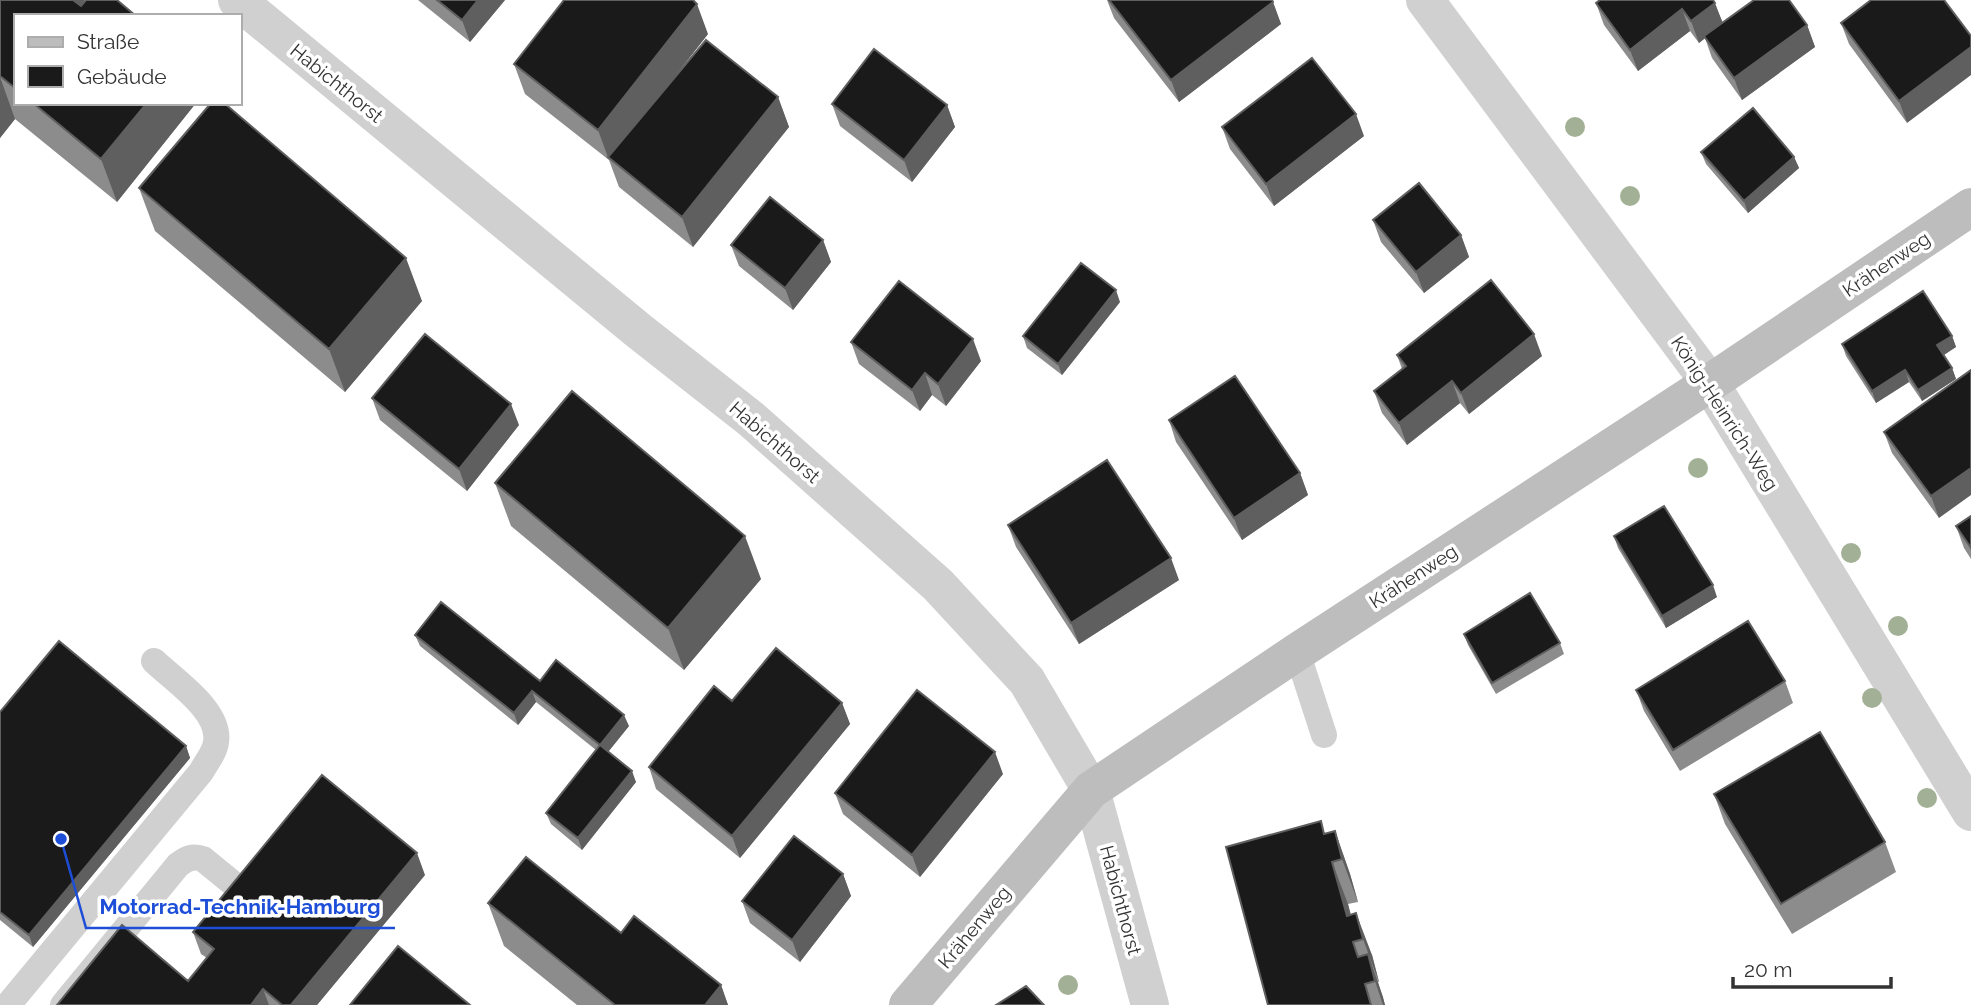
<svg xmlns="http://www.w3.org/2000/svg" width="1971" height="1005" viewBox="0 0 1971 1005" font-family="Raleway,sans-serif">
<rect width="100%" height="100%" fill="#fff"/>
<g fill="none" stroke-linecap="round" stroke-linejoin="round">
<path stroke="#d0d0d0" stroke-width="26" d="M1297 652 1324 735
M8 1005 201 772C206 763 215 752 216 742 221 711 175 681 154 661
M63 1005 178 865C186 859 193 855 203 859L241 890"/>
<path stroke="#d0d0d0" stroke-width="38" d="M237 0 639 331 751 419 938 585 1027 681 1091 790 1150 1005
M1425 0 1710 383 1971 812"/>
<path stroke="#bdbdbd" stroke-width="38" d="M908 1005 1091 790 1297 652 1710 383 1971 207"/>
</g>
<g fill="#a2b095">
<circle cx="1575" cy="127" r="10"/>
<circle cx="1630" cy="196" r="10"/>
<circle cx="1698" cy="468" r="10"/>
<circle cx="1851" cy="553" r="10"/>
<circle cx="1898" cy="626" r="10"/>
<circle cx="1872" cy="698" r="10"/>
<circle cx="1927" cy="798" r="10"/>
<circle cx="1068" cy="985" r="10"/>
</g>
<path fill="#8c8c8c" d="M0 0H84L85 1 117 0 16 16V103H196L117 202 15 119 0 138Z
M418 0H505L470 42Z
M1107 0H1272L1281 24 1179 102 1114 18Z
M1713 0 1723 23 1807 25 1815 47 1742 100 1712 58 1705 38 1699 43 1690 31 1638 71 1604 25 1596 3Z
M1871 0 1907 123 1849 44 1841 23Z
M708 34 665 89 778 97 789 127 693 247 619 187 609 160 525 94 514 64Z
M832 104 947 105 955 127 912 182 840 126Z
M1222 127 1364 136 1274 206 1230 149Z
M1701 152 1794 157 1799 168 1748 213 1706 164Z
M139 188 422 301 345 392 155 231Z
M1373 220 1461 235 1469 257 1424 293 1381 242Z
M823 240 831 262 793 310 739 266 731 245Z
M1120 302 1062 375 1027 348 1023 336Z
M1952 336 1956 347 1943 355 1952 368 1956 379 1922 401 1909 382 1876 403 1846 356 1842 344Z
M851 342 981 361 946 406 932 395 920 411 859 364Z
M1397 355 1542 356 1469 414 1460 403 1407 445 1382 413 1374 391 1402 369Z
M1971 370 1939 518 1892 453 1884 432Z
M372 398 519 425 467 491 380 420Z
M1169 420 1300 473 1308 495 1242 540 1176 442Z
M495 483 761 579 684 670 511 526Z
M1971 516V559L1964 548 1956 526Z
M1008 525 1179 580 1079 644 1016 547Z
M1614 536 1717 597 1666 628 1618 548Z
M1464 634 1560 643 1564 654 1496 694 1468 645Z
M415 635 540 681 629 726 608 752 636 782 582 850 551 824 546 813 596 750 536 702 518 725 420 646Z
M1785 681 1793 703 1680 771 1644 711 1636 690Z
M732 701 842 703 850 724 740 858 656 789 649 767Z
M0 712 186 746 190 758 33 947 0 920Z
M1003 774 920 877 843 814 835 793Z
M1714 794 1885 842 1896 872 1792 934 1725 824Z
M1335 831 1350 874 1358 902 1348 904 1350 914 1372 955 1379 982H1378L1385 1005H1268Z
M843 874 851 896 800 962 750 923 742 901Z
M425 875 317 1005H57L188 981 207 958 201 954 193 932Z
M488 903 621 933 721 985 728 1005H577L504 946Z"/>
<path fill="#5f5f5f" d="M68 0H84L90 16Z
M478 0H505L470 42 462 20Z
M1273 2 1281 24 1179 102 1171 80Z
M1715 3 1723 24 1699 43 1691 21Z
M697 4 708 34 610 159 608 157 609 160 598 130Z
M1682 9 1690 31 1638 71 1630 50Z
M1807 25 1815 47 1742 100 1734 78Z
M1971 47V75L1907 123 1899 101Z
M0 77 15 119 0 138Z
M778 97 789 127 693 247 682 217Z
M147 103H196L117 202 101 159Z
M947 105 955 127 912 182 904 160Z
M1356 114 1364 136 1274 206 1266 184Z
M1794 157 1799 168 1748 213 1744 201Z
M1461 235 1469 257 1424 293 1416 272Z
M823 240 831 262 793 310 785 288Z
M406 258 422 301 345 392 329 349Z
M1116 290 1120 302 1062 375 1058 364Z
M1534 334 1542 356 1469 414 1461 393Z
M1952 336 1956 347 1941 357 1937 345Z
M973 339 981 361 946 406 938 384Z
M1952 368 1956 379 1922 401 1918 390Z
M1905 370 1909 382 1876 403 1872 391Z
M925 373 932 395 920 411 912 390Z
M1452 381 1460 403 1407 445 1399 423Z
M511 404 519 425 467 491 459 469Z
M1971 468V495L1939 518 1931 496Z
M1300 473 1308 495 1242 540 1234 518Z
M745 536 761 579 684 670 668 628Z
M1171 558 1179 580 1079 644 1071 623Z
M1713 585 1717 597 1666 628 1662 616Z
M532 691 536 702 518 725 514 713Z
M842 703 850 724 740 858 732 836Z
M624 715 629 726 604 757 600 745Z
M186 746 190 758 33 947 29 935Z
M995 752 1003 774 920 877 912 855Z
M632 771 636 782 582 850 578 838Z
M1335 831 1350 874 1358 902 1342 859Z
M417 853 425 875 317 1005H291Z
M1332 862 1348 904 1358 941 1347 916Z
M843 874 851 896 800 962 792 940Z
M1356 913 1372 955 1379 982 1363 939Z
M1368 954 1383 997 1385 1005H1383L1375 981Z
M721 985 728 1005H705Z
M263 989 269 1005H251Z"/>
<path fill="#1a1a1a" stroke="#5f5f5f" stroke-width="2" d="M0 0H73L81 6 86 0H117L136 16H16V89L0 76Z
M437 0H478L462 20Z
M564 0H693L697 4 598 130 514 64Z
M1109 0H1272L1273 2 1171 80Z
M1600 0H1713L1715 3 1691 21 1682 9 1630 50 1596 3Z
M1754 0H1789L1807 25 1734 78 1704 36Z
M1871 0H1944L1971 36V47L1899 101 1841 23Z
M706 40 778 97 682 217 608 157Z
M874 49 947 105 904 160 832 104Z
M1312 58 1356 114 1266 184 1222 127Z
M33 103H147L101 159Z
M211 103H224L406 258 329 349 139 188Z
M1753 108 1794 157 1744 201 1701 152Z
M1419 183 1461 235 1416 272 1373 220Z
M770 197 823 240 785 288 731 245Z
M1081 263 1116 290 1058 364 1023 336Z
M1491 280 1534 334 1461 393 1452 381 1399 423 1374 391 1406 366 1397 355Z
M899 281 973 339 938 384 925 373 912 390 851 342Z
M1923 291 1952 336 1937 345 1952 368 1918 390 1905 370 1872 391 1842 344Z
M425 334 511 404 459 469 372 398Z
M1971 370V468L1931 496 1884 432Z
M1235 376 1300 473 1234 518 1169 420Z
M572 391 745 536 668 628 495 483Z
M1107 460 1171 558 1071 623 1008 525Z
M1664 506 1713 585 1662 616 1614 536Z
M1971 516V548L1956 526Z
M1530 593 1560 643 1492 683 1464 634Z
M441 602 540 681 556 660 624 715 600 745 532 691 514 713 415 635Z
M1748 621 1785 681 1673 750 1636 690Z
M59 641 186 746 29 935 0 912V712Z
M776 648 842 703 732 836 649 767 714 686 732 701Z
M917 690 995 752 912 855 835 793Z
M1820 732 1885 842 1781 904 1714 794Z
M600 745 632 771 578 838 546 813Z
M322 775 417 853 291 1005H282L263 989 251 1005H57L122 925 188 981 214 949 193 932Z
M1321 821 1324 834 1335 831 1342 859 1332 862 1347 916 1356 913 1363 939 1353 942 1358 957 1368 954 1375 981 1365 984 1371 1005H1268L1226 847Z
M794 836 843 874 792 940 742 901Z
M526 857 621 933 634 916 721 985 705 1005H615L488 903Z
M398 946 470 1005H350Z
M1026 986 1044 1005H996Z"/>
<g text-anchor="middle" dominant-baseline="central" stroke-width="7" stroke-linejoin="round" paint-order="stroke">
<g font-size="19" fill="#333" stroke="#fff">
<text transform="translate(337 83) rotate(39)">Habichthorst</text>
<text transform="translate(1886 264) rotate(-34)">Krähenweg</text>
<text transform="translate(1725 413) rotate(57)">König-Heinrich-Weg</text>
<text transform="translate(775 442) rotate(41)">Habichthorst</text>
<text transform="translate(1413 576) rotate(-33)">Krähenweg</text>
<text transform="translate(1121 900) rotate(75)">Habichthorst</text>
<text transform="translate(974 927) rotate(-50)">Krähenweg</text>
</g>
</g>
<path fill="none" stroke="#1d4ed8" stroke-width="2.5" d="M61 839L86 928H395"/>
<circle fill="#1d4ed8" stroke="#fff" stroke-width="2.5" cx="61" cy="839" r="7"/>
<g font-size="21" text-anchor="middle" font-weight="bold" fill="#1d4ed8" stroke="#fff" stroke-width="7" stroke-linejoin="round" paint-order="stroke">
<text x="240" y="914">Motorrad-Technik-Hamburg</text>
</g>
<rect x="14" y="14" width="228" height="91" fill="#ffffff" stroke="#adadad" stroke-width="2"/>
<rect x="28" y="37" width="35" height="10" fill="#bdbdbd" stroke="#adadad" stroke-width="2"/>
<text x="77" y="49" font-size="21" fill="#333333">Straße</text>
<rect x="28" y="66" width="35" height="21" fill="#1a1a1a" stroke="#adadad" stroke-width="2"/>
<text x="77" y="84" font-size="21" fill="#333333">Gebäude</text>
<path d="M1733 977v10h158v-10" fill="none" stroke="#333333" stroke-width="3.5"/>
<text x="1744" y="977" font-size="21" fill="#333333" stroke="#ffffff" stroke-width="5" paint-order="stroke">20 m</text>
</svg>
